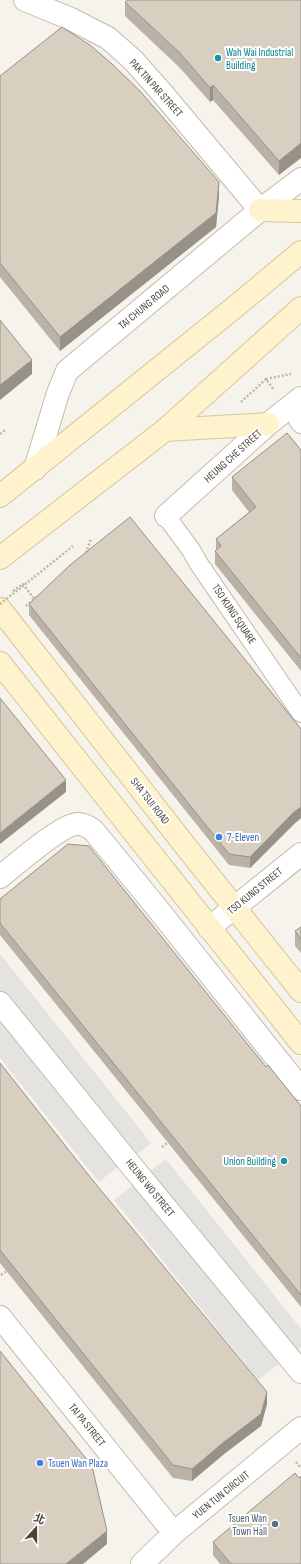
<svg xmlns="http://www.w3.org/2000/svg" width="301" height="1564" viewBox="0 0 301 1564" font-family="'Sofia Sans Condensed','Noto Sans TC',sans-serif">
<rect width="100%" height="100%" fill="#f6f3ec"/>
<path fill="#e5e3e0" d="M0 954 151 1143 135 1156 148 1173 166 1159 301 1329V1347L258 1380 114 1200 134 1185 119 1166 99 1182 0 1058Z"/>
<path fill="#f6f3ec" d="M301 202V346L0 591V436L58 393Z"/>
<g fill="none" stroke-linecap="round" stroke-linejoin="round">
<g stroke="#c2bbae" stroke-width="20">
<path id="pedestrian" d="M298 420 301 424
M166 516 191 550 199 564 301 713"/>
</g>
<g stroke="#c2bbae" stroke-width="24">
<path id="minor" d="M25 0 71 19 108 38 133 60 163 94 260 210
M35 469 58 393 67 371 260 210 301 179
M166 516 268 424 301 398
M0 877C14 866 63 823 78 824 84 824 88 827 93 830L153 903 301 1089
M209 928 301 854
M0 1003 134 1169 301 1372
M0 1317 174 1533
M142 1564 174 1533 301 1428"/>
</g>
<g stroke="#d6c79b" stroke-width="24">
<path id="secondary" d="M260 210 301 211
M165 430 268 424
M0 496 235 307 301 252
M0 558 165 430 301 308
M0 609 187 848 301 991
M0 663 301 1043"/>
</g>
<path stroke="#c4b79f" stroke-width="2.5" stroke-dasharray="2 2" stroke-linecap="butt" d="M266 379 291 374
M241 402 266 379 274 390
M0 434 6 429
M86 553 91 539
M28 582 73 546
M13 591 23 584 34 599
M26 606 38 596
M162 1147 170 1141
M1 1275 9 1269
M296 1462 301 1468"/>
<use href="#pedestrian" stroke="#fff" stroke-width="18"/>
<use href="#minor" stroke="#fff" stroke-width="22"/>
<use href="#secondary" stroke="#fff3cd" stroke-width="22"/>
<path stroke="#c4b79f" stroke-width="2.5" stroke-dasharray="2 2" stroke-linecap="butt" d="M0 604 28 582"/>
</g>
<path fill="#bab2a6" d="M301 0 279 175 213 100 210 102 180 68 125 16V2Z
M0 76 219 196 216 227 60 351 0 277Z
M301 450V671L215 564V551L216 550V539L249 512 232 490V477Z
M29 604 301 729V818L294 824 250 868 229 865 29 615Z
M0 899 241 1036 266 1067 301 1106V1307L0 935Z
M301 927V953L295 946V931Z
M0 1063 267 1404 261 1426 224 1454 192 1481 173 1478 0 1263Z
M299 1478 301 1564H220L213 1555V1542Z"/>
<path fill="#979187" d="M213 85V100L210 102V88Z
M301 143V158L279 175V161Z
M219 182V196L216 227 60 351V337Z
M32 360V374L0 400V385Z
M66 780V792L0 844V833Z
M301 807V818L294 824 250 868V857L294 812Z
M267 1392V1404L261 1426 224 1454 192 1481V1469Z
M107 1531V1544L83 1564H66Z"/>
<path fill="#d8cfc1" stroke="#979187" d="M128 0H301V143L279 161 213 85 210 88 180 53 125 2Z
M62 27 90 45 111 63 139 90 219 182 216 213 60 337 0 263V76Z
M0 320 32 360 0 385Z
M287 433 301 450V658L215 551 221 546 216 539 256 507 232 477Z
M130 517 301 729V807L294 812 250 857 229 854 29 604 70 565Z
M0 698 66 780 0 833Z
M68 844 89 846 241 1036 266 1067 268 1065 301 1106V1295L0 923V899Z
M301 927V939L295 931Z
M0 1063 90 1177 267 1392 261 1414 224 1442 192 1469 173 1465 0 1250Z
M0 1351 92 1466 107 1531 66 1564H0Z
M295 1473 299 1478 301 1476V1564H231L213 1542Z"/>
<g fill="#0f9aa8" stroke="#fff" stroke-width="1.5">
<circle cx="218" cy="58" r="4"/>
<circle cx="284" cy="1161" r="4"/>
</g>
<g fill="#3f7fe0" stroke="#fff" stroke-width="1.5">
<circle cx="219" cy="837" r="4"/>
<circle cx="40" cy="1463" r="4"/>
</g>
<circle fill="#5c6f8a" stroke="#fff" stroke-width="1.5" cx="275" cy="1524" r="4"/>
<g text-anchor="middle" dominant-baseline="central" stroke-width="4" stroke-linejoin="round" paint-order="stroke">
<g font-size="11" fill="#0d838f" stroke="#fff" text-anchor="start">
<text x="226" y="52">Wah Wai Industrial<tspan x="226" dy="13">Building</tspan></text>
<text x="276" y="1161" text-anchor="end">Union Building</text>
</g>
<g font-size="11" fill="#4b4439" stroke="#fff">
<text transform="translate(156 88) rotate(48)">PAK TIN PAR STREET</text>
<text transform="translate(144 307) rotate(-40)">TAI CHUNG ROAD</text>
<text transform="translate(233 456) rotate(-42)">HEUNG CHE STREET</text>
<text transform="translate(234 614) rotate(56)">TSO KUNG SQUARE</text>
<text transform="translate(150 801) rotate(52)">SHA TSUI ROAD</text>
<text transform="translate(255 891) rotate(-39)">TSO KUNG STREET</text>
<text transform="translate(150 1188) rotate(51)">HEUNG WO STREET</text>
<text transform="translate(87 1425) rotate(51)">TAI PA STREET</text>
<text transform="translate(221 1495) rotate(-39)">YUEN TUN CIRCUIT</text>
</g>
<g font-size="11" fill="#366cbe" stroke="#fff" text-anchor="start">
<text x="227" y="837">7-Eleven</text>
<text x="48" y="1463">Tsuen Wan Plaza</text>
</g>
<g font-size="11" fill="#4e5e75" stroke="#fff" text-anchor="end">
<text x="267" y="1518">Tsuen Wan<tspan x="267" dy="13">Town Hall</tspan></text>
</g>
</g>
<g transform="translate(36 1528) rotate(21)" stroke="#ffffff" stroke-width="3" paint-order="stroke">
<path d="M0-3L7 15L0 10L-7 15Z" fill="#4b4439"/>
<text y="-6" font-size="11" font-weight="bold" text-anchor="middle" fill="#4b4439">北</text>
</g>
</svg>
